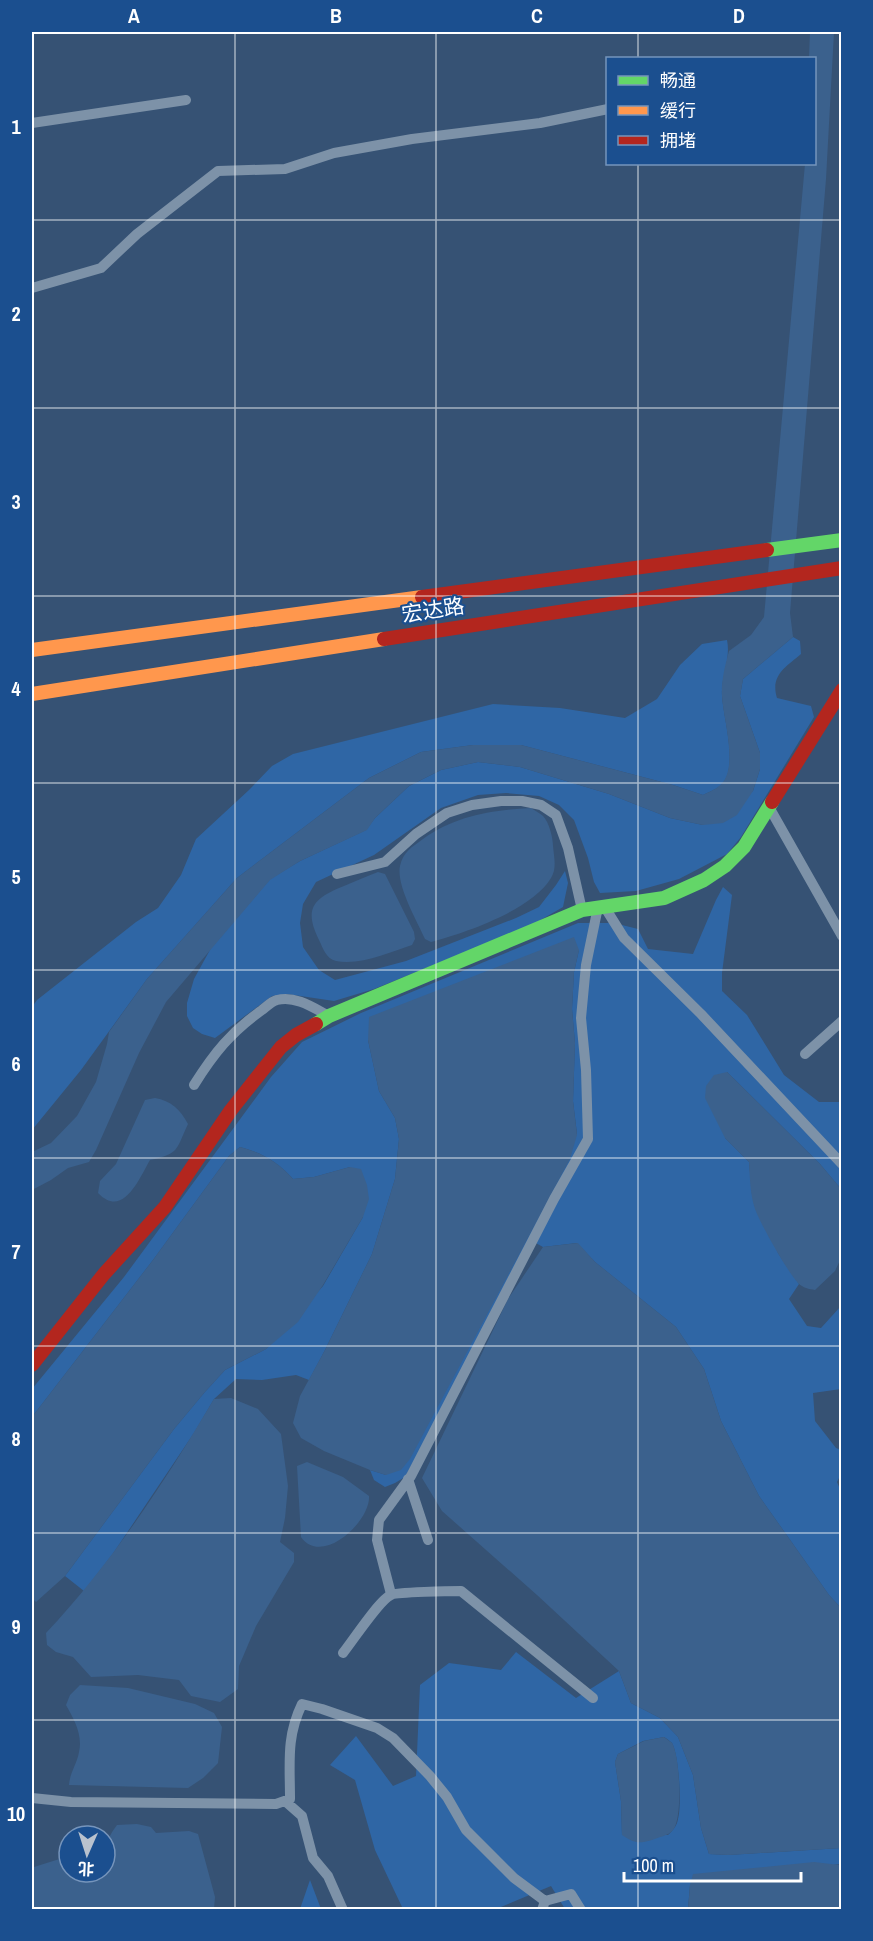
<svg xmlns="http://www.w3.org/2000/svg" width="873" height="1941" viewBox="0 0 873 1941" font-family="'Archivo Narrow','Noto Sans SC',sans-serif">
<rect width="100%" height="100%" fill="#365274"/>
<path fill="#2f66a5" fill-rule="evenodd" d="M793 637 800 641 801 654C786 667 770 675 777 698L811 706 814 717 741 837 727 854 679 879 636 891 600 893 594 882 588 858 574 820 559 805 539 796 506 793 478 795 441 808 374 855 316 882 303 904 300 923 303 947 319 970 335 980 406 961 516 918 539 907 556 885 565 871 568 883 563 907 532 925 374 989 334 1001 287 994 272 996 215 1038 202 1034 193 1028 187 1016V1003L194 979 211 948 270 879 300 861 366 830 375 818 409 786 441 770 478 762 520 767 609 794 670 818 703 825 753 791 760 769V753L740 696 743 679Z
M727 640C731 659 721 677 722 695 723 718 740 770 720 786 715 790 708 792 703 795L673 785 521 745H473L421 752 369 778 237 878 147 979 81 1070 32 1130V1007L37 1000 136 922 158 908 181 875 196 839 249 790 272 766 293 754 493 704 560 708 625 718 657 699 680 665 702 644Z
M723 887 732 895 722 973V991L747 1015 784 1075 819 1102H841V1189L820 1164 727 1072 725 1138 749 1162 752 1194 778 1253 799 1284 789 1299 807 1326 821 1328 841 1306V1389L813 1393 815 1421 836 1448 841 1450V1474L837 1482 842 1494 841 1608 829 1595 759 1496 721 1421 704 1369 676 1327 595 1262 577 1243 543 1247 534 1242 405 1477 395 1483 385 1487 374 1480 370 1470 386 1475 577 1134 573 1101 575 1043 572 1009 574 972 579 950 368 1040 379 1091 395 1118 399 1139 395 1179 372 1254 325 1350 309 1380 296 1375 262 1380 236 1379 214 1399 194 1433 112 1555 84 1591 65 1576 174 1429 204 1393 225 1370 266 1349 323 1286 363 1217 350 1167 314 1177 293 1179C278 1162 262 1153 240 1147L229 1156 153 1260 32 1417V1389L124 1277 271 1077 302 1042 361 1013 578 923H614L638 929 648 949 693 954 716 900Z
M516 1652 576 1698 619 1671 631 1703 660 1718 678 1737 693 1775 701 1828 709 1854 728 1855 841 1848V1868L840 1864 690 1885 688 1909H565L551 1886 496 1909H403L375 1850 355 1780 330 1765 356 1736 393 1786 416 1776 420 1685 449 1663 501 1670ZM664 1737C666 1738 671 1742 672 1743 679 1755 682 1806 678 1819 677 1826 673 1830 668 1835H622L621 1801 615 1762 618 1754 643 1741Z
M310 1880 321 1909H300Z"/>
<path fill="#3b618d" d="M810 32H834L826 179 790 613 793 637 743 679 740 696 760 753V769L753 791 737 815 723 823 703 825 670 818 609 794 520 767 478 762 441 770 409 786 375 818 367 830 300 861 270 880 166 1002 139 1053 96 1150 89 1162 68 1168 51 1180 32 1190V1152L51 1143 77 1116 96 1082 107 1044 109 1032 147 979 237 878 369 778 421 752 473 745H521L673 785 703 795C708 792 715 790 719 786 740 771 723 718 722 696 721 681 725 666 729 651L751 635 764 617 805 164H814V58H809Z
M531 808C535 811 540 813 543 816 549 822 553 838 553 846 554 857 557 869 551 878 532 910 465 933 431 942L425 939C417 921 396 885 400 866 403 852 412 847 423 839 455 816 492 810 531 808Z
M378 872 385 874 414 932 415 939 412 945C390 952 360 966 336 961 326 959 323 948 319 940 303 908 314 898 344 886 355 881 366 877 378 872Z
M574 937 579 950 574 972 572 1009 575 1043 573 1101 577 1135 570 1159 410 1459 401 1470 386 1475 370 1470 324 1451 301 1438 293 1423 300 1396 325 1350 372 1254 395 1179 399 1139 395 1118 379 1091 368 1040 369 1017Z
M727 1072 820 1164 841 1189V1258L835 1271 815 1290C809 1289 803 1288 798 1283 787 1271 761 1225 755 1209 750 1194 750 1178 749 1162L725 1138 705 1098 706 1086 714 1075Z
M155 1098C171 1101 180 1109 188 1124 176 1149 180 1154 150 1160 139 1179 123 1219 98 1193L100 1181 116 1164 145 1100Z
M240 1147C262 1153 278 1162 293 1179L314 1177 350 1167 361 1169 367 1185 369 1199 363 1217 323 1285 298 1322 266 1349 225 1370 204 1393 174 1429 65 1576 36 1602 32 1598V1417L153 1260 229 1156Z
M578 1243 595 1262 676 1327 704 1369 721 1421 759 1496 829 1595 841 1608V1848L728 1855 709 1854 701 1828 693 1775 678 1737 660 1718 631 1703 619 1671 537 1595 442 1511 422 1478 508 1299 543 1247Z
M231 1398 258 1409 281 1434 288 1486 285 1518 280 1542 294 1553V1562L256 1626 239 1666 238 1689 220 1702 191 1696 179 1680 138 1675 91 1677 73 1657 56 1652 47 1645 46 1633C112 1563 165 1481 214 1399Z
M307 1462 343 1477 369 1496C371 1521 322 1567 301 1537L297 1466Z
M80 1685 128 1688 195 1704 214 1713 222 1727 218 1763 203 1778 188 1788 69 1785C70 1772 77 1764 79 1752 83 1735 74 1719 66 1705L70 1695Z
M664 1737C665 1738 671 1742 672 1743 680 1756 683 1818 673 1830 668 1836 659 1837 652 1840 638 1844 634 1843 622 1835L621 1801 615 1762 618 1754 644 1741Z
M137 1824 151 1827 156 1833 189 1831 198 1834 215 1897 214 1909H32V1869L34 1867 69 1856V1872H105C105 1851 104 1842 117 1825Z
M814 1862 840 1865 842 1886 839 1909H688L690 1885 693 1874Z"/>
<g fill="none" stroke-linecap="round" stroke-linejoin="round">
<path stroke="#7d92a8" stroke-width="10" d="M32 123 186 100
M32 288 101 268 137 234 218 171 285 169 334 153 412 139 540 123 608 109
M769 807 842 936
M337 874 385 862 416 834 447 813 472 805 501 801H522L541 805 556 815 568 848 582 910
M604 906 624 938 701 1014 842 1164
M805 1054 842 1021
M194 1085C214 1053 231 1032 262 1010 266 1007 272 1001 277 1000 295 995 314 1008 329 1016
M408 1479 428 1540
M391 1594 377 1540 379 1520 411 1476 554 1199 588 1139 586 1070 581 1018 586 965 598 907
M343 1653C352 1642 380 1599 391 1595 396 1592 452 1591 461 1591L593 1698
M32 1798 71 1802 276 1804 290 1799C290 1763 286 1737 302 1704L322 1709 377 1728 393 1738 430 1776 447 1797 466 1830 514 1878 545 1901
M285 1801 302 1816 313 1858 328 1876 343 1910
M542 1910 545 1901 571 1894 581 1910"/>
<path stroke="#63d668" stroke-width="14" d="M767 550 842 540
M316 1024 329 1016 582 910 664 898 704 880 725 866 744 847 772 802"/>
<path stroke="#ff974d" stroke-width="14" d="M32 650 422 597
M32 694 384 639"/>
<path stroke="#b3261e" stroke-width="14" d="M422 597 767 550
M384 639 842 568
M772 802 842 690
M32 1365 104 1274 165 1207 231 1110 281 1047 296 1035 316 1024"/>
</g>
<path fill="none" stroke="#fff" stroke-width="1.5" stroke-opacity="0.55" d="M235 32V1910M436 32V1910M638 32V58M638 164V1910M32 220H842M32 408H842M32 596H842M32 783H842M32 970H842M32 1158H842M32 1346H842M32 1533H842M32 1720H842"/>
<g text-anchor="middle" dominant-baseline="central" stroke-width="4.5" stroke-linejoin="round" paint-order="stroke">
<g font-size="21" fill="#fff" stroke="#1b4f8f">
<text transform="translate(433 610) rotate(-9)">宏达路</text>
</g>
</g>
<rect width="873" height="1941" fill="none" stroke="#1b4f8f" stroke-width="66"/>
<rect x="606" y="57" width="210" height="108" fill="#1b4f8f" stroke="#7695bc" stroke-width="1.5"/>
<rect x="618" y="76" width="30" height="9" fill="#63d668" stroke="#7695bc" stroke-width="1.5"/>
<text x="660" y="87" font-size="18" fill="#ffffff">畅通</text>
<rect x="618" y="106" width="30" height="9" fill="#ff974d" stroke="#7695bc" stroke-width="1.5"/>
<text x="660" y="117" font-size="18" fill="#ffffff">缓行</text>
<rect x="618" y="136" width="30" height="9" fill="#b3261e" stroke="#7695bc" stroke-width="1.5"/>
<text x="660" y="147" font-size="18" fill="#ffffff">拥堵</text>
<g transform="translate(87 1854) rotate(183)"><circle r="28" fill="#1b4f8f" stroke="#7695bc" stroke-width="1.5"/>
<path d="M0-4.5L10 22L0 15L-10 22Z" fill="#b9c2ce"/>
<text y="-9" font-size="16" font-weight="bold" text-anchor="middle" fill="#ffffff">北</text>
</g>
<path d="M624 1872v9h177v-9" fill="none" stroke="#ffffff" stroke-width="3"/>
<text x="633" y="1872" font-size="18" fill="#ffffff" stroke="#1b4f8f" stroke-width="4.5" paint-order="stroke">100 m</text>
<rect x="33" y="33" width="807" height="1875" fill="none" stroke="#fff" stroke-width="2"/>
<g font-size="20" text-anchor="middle" font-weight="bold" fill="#fff">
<text x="134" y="23">A</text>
<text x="336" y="23">B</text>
<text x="537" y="23">C</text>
<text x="739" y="23">D</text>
<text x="16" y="134">1</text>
<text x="16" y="321">2</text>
<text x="16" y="509">3</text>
<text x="16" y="696">4</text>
<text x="16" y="884">5</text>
<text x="16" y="1071">6</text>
<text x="16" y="1259">7</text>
<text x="16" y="1446">8</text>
<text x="16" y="1634">9</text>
<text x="16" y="1821">10</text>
</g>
</svg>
